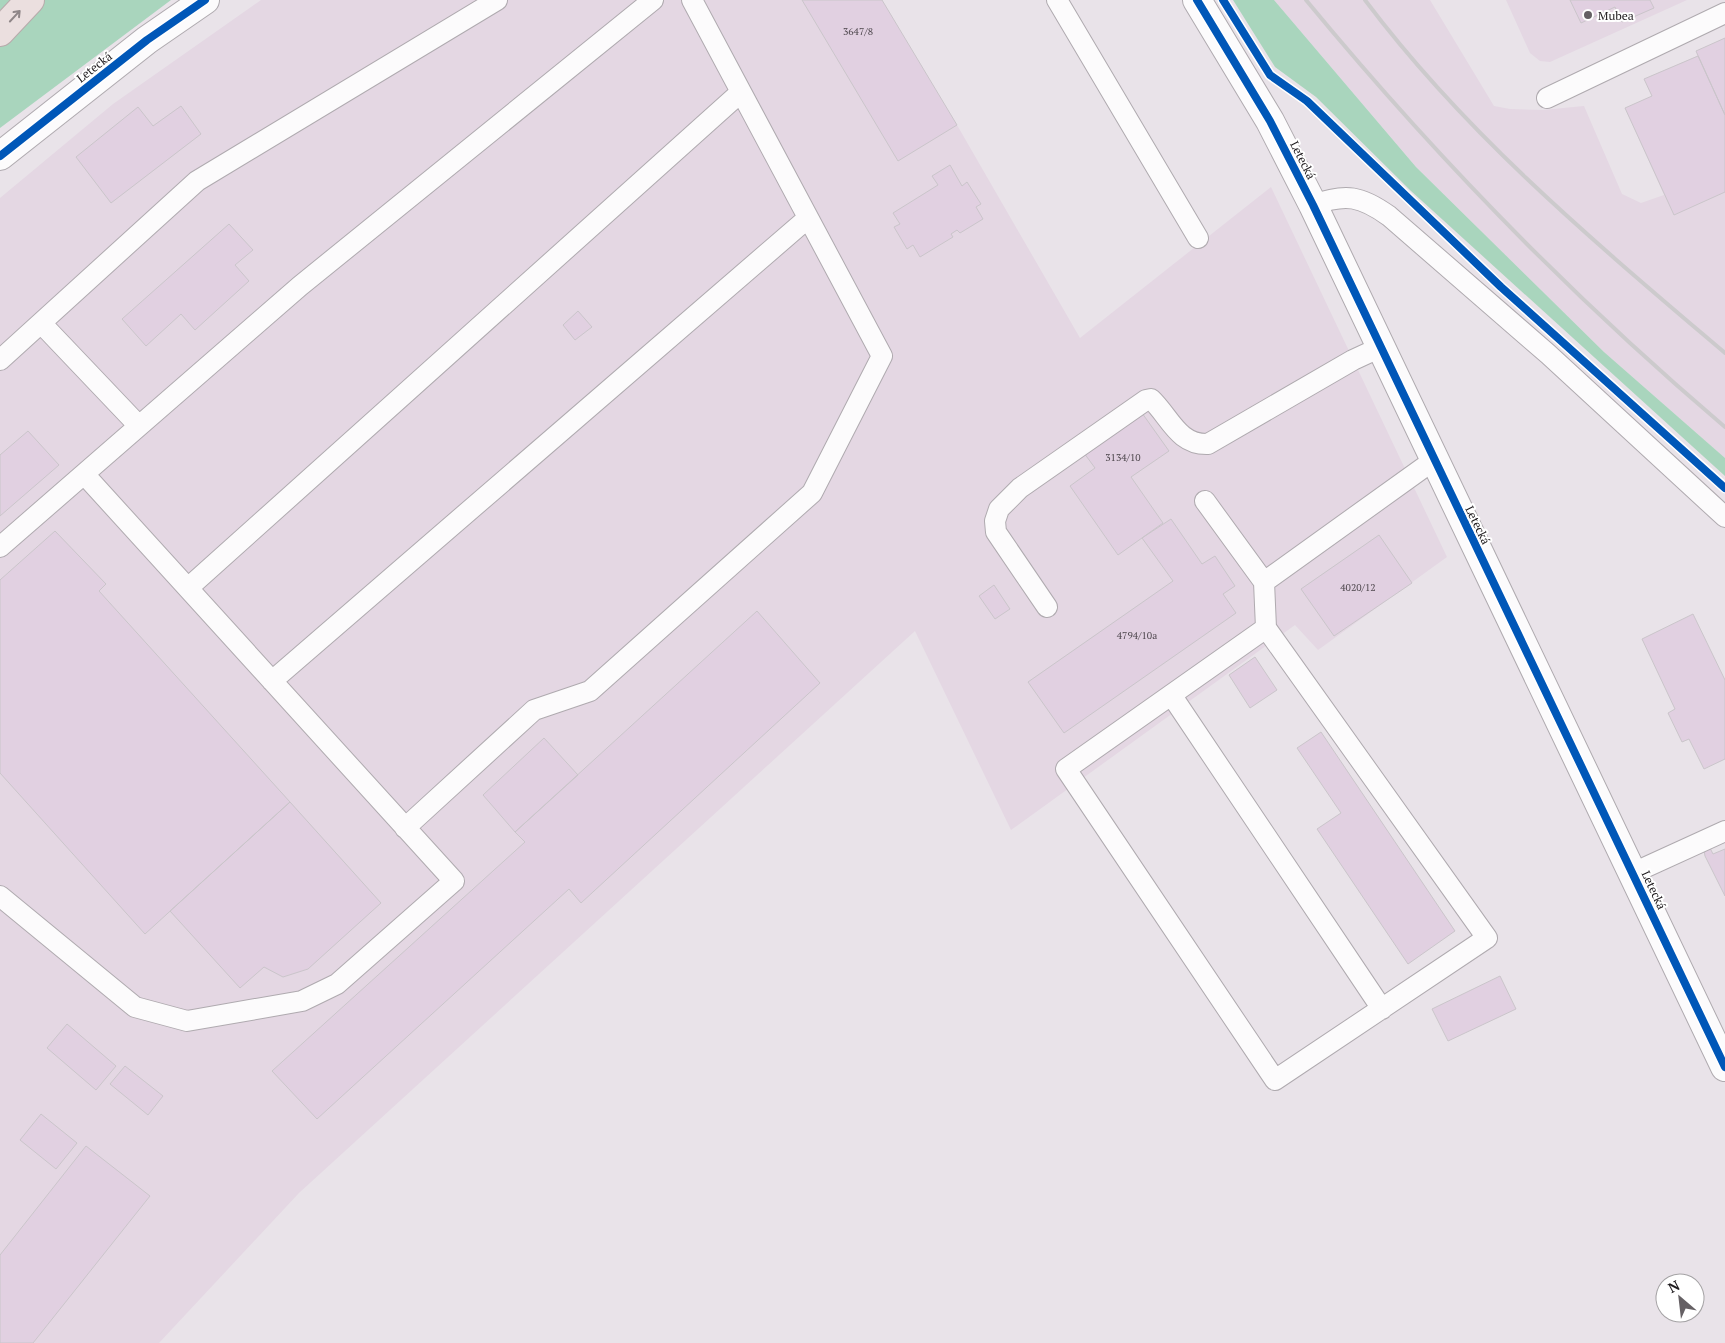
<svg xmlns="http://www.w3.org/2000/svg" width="1725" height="1343" viewBox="0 0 1725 1343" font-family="'PT Serif',serif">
<rect width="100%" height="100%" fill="#e9e3e9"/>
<path fill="#e4d7e3" d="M261 0H878L957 125 1080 338 1271 187 1447 557 1318 650 1295 625 1011 830 915 631 299 1193 159 1343H0V198L113 104Z
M1274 0H1430L1494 106 1510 109 1543 110 1584 106 1622 194 1641 203 1664 195 1625 108 1652 96 1644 79 1697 56 1696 51 1725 38V458L1604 352 1416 167Z
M1506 0H1687L1550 62 1540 61 1530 53Z"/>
<path fill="#a9d5bd" d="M0 0H171L0 128Z
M1233 0H1274L1416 167 1604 352 1725 458V476L1411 191 1316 97 1275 67Z"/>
<path fill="#e1d0e1" stroke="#cac5ca" d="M802 0H882L957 125 898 161Z
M1570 0H1650L1654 8 1622 22 1615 7 1581 23Z
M1725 38V115L1696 51Z
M1698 56 1725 115V192L1674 215 1625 108 1652 96 1644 79Z
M181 106 201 134 111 203 76 157 138 107 153 126Z
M950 165 962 186 967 182 981 204 976 207 983 219 960 233 957 230 951 234 953 237 920 257 913 245 907 249 894 227 900 224 893 213 938 185 932 176Z
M229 224 253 250 235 265 249 281 195 330 181 314 146 346 122 319Z
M578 311 592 327 575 340 563 325Z
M1142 413 1169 451 1131 477 1163 523 1118 555 1070 486 1095 468 1084 453Z
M28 431 59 465 0 516V455Z
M1171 519 1202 564 1215 556 1235 586 1223 594 1236 613 1064 733 1028 682 1173 581 1142 538Z
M55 531 106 584 99 591 290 802 145 934 0 773V580Z
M1379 535 1412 583 1334 636 1301 589Z
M994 585 1010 609 995 619 979 596Z
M757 611 820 683 581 903 569 889 317 1119 272 1071 525 842 515 832Z
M1693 614 1725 680V759L1704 769 1689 739 1682 742 1668 713 1675 709 1642 639Z
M1255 657 1277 690 1250 708 1229 675Z
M1321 732 1455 931 1408 964 1317 829 1341 813 1297 748Z
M544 738 578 775 515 832 483 795Z
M290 802 381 903 308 969 283 977 264 967 240 988 170 911Z
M1710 848 1713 854 1725 849V896L1705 856 1704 850Z
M1500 976 1516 1009 1448 1041 1432 1009Z
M67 1024 116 1066 96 1090 47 1048Z
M125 1066 163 1096 148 1115 110 1084Z
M41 1114 77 1143 56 1169 20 1140Z
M86 1146 150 1196 33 1343H0V1255Z"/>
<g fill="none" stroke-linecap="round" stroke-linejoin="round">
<g stroke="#afaaaf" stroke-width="22">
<path id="lane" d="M1057 0 1198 238
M1547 98 1725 13
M1313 205C1346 193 1361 196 1389 216L1548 354 1725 517
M41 323 139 426
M0 360 197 181 497 0
M1205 501 1264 582
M0 547 300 286 653 0
M188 588 741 92
M1047 607 996 532 995 521 999 509 1020 488 1146 400 1151 399C1170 417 1178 445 1208 444L1353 360 1381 347
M1266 628 1487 938 1275 1080 1066 769 1266 628 1264 582 1434 460
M272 681 808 218
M1172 696 1382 1009
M405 828 534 710 590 691 812 493 882 356 692 0
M1633 873 1725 831
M0 896 135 1007 187 1021 302 1001 337 984 454 881 84 474"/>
</g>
<g stroke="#afaaaf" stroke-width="30">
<path id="street" d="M1197 0 1270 121 1313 205 1725 1067
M0 156 147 40 205 0"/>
</g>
<g stroke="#b8aaab" stroke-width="30">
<path id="highway" d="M0 32 30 0"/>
</g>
<use href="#lane" stroke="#fcfbfc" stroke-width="20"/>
<use href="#street" stroke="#fcfbfc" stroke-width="28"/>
<use href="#highway" stroke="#ebdfdf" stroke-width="28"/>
<path stroke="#cccacc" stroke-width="4" d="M1306 0C1433 154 1573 298 1725 427
M1365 0C1467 136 1597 244 1725 353"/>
<g stroke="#fff" stroke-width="11">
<path id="cycleway" d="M1197 0 1270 121 1313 205 1725 1067
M1223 0 1270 75 1307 101 1501 287 1725 488
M0 156 147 40 205 0"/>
</g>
<use href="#cycleway" stroke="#0057b8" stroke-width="8"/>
</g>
<defs><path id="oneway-shaft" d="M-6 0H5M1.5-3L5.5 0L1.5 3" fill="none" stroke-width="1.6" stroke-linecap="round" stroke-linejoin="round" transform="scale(1.25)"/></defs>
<use stroke="#8f8688" href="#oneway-shaft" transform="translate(15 16) rotate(-47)"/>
<circle fill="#656064" stroke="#fff" stroke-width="2" cx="1588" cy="15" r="5"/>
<g text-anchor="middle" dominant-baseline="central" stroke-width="4" stroke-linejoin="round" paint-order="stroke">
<g font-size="10" fill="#4f484e">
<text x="858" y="31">3647/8</text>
<text x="1123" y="457">3134/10</text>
<text x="1358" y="587">4020/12</text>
<text x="1137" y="635">4794/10a</text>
</g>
<g font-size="12" fill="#1e1a1d" stroke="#fff" text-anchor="start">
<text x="1598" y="15">Mubea</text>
</g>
<g font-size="12" fill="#1e1a1d" stroke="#fff">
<text transform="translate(94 67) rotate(-38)">Letecká</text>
<text transform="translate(1303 160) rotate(63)">Letecká</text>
<text transform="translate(1478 525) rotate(64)">Letecká</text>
<text transform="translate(1654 890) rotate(65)">Letecká</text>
</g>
</g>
<g transform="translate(1680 1298) rotate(332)"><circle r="24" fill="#ffffff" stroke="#a5a3a5"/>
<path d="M0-4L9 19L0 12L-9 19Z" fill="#656064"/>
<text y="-8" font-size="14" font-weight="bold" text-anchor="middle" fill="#1e1a1d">N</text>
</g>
</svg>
